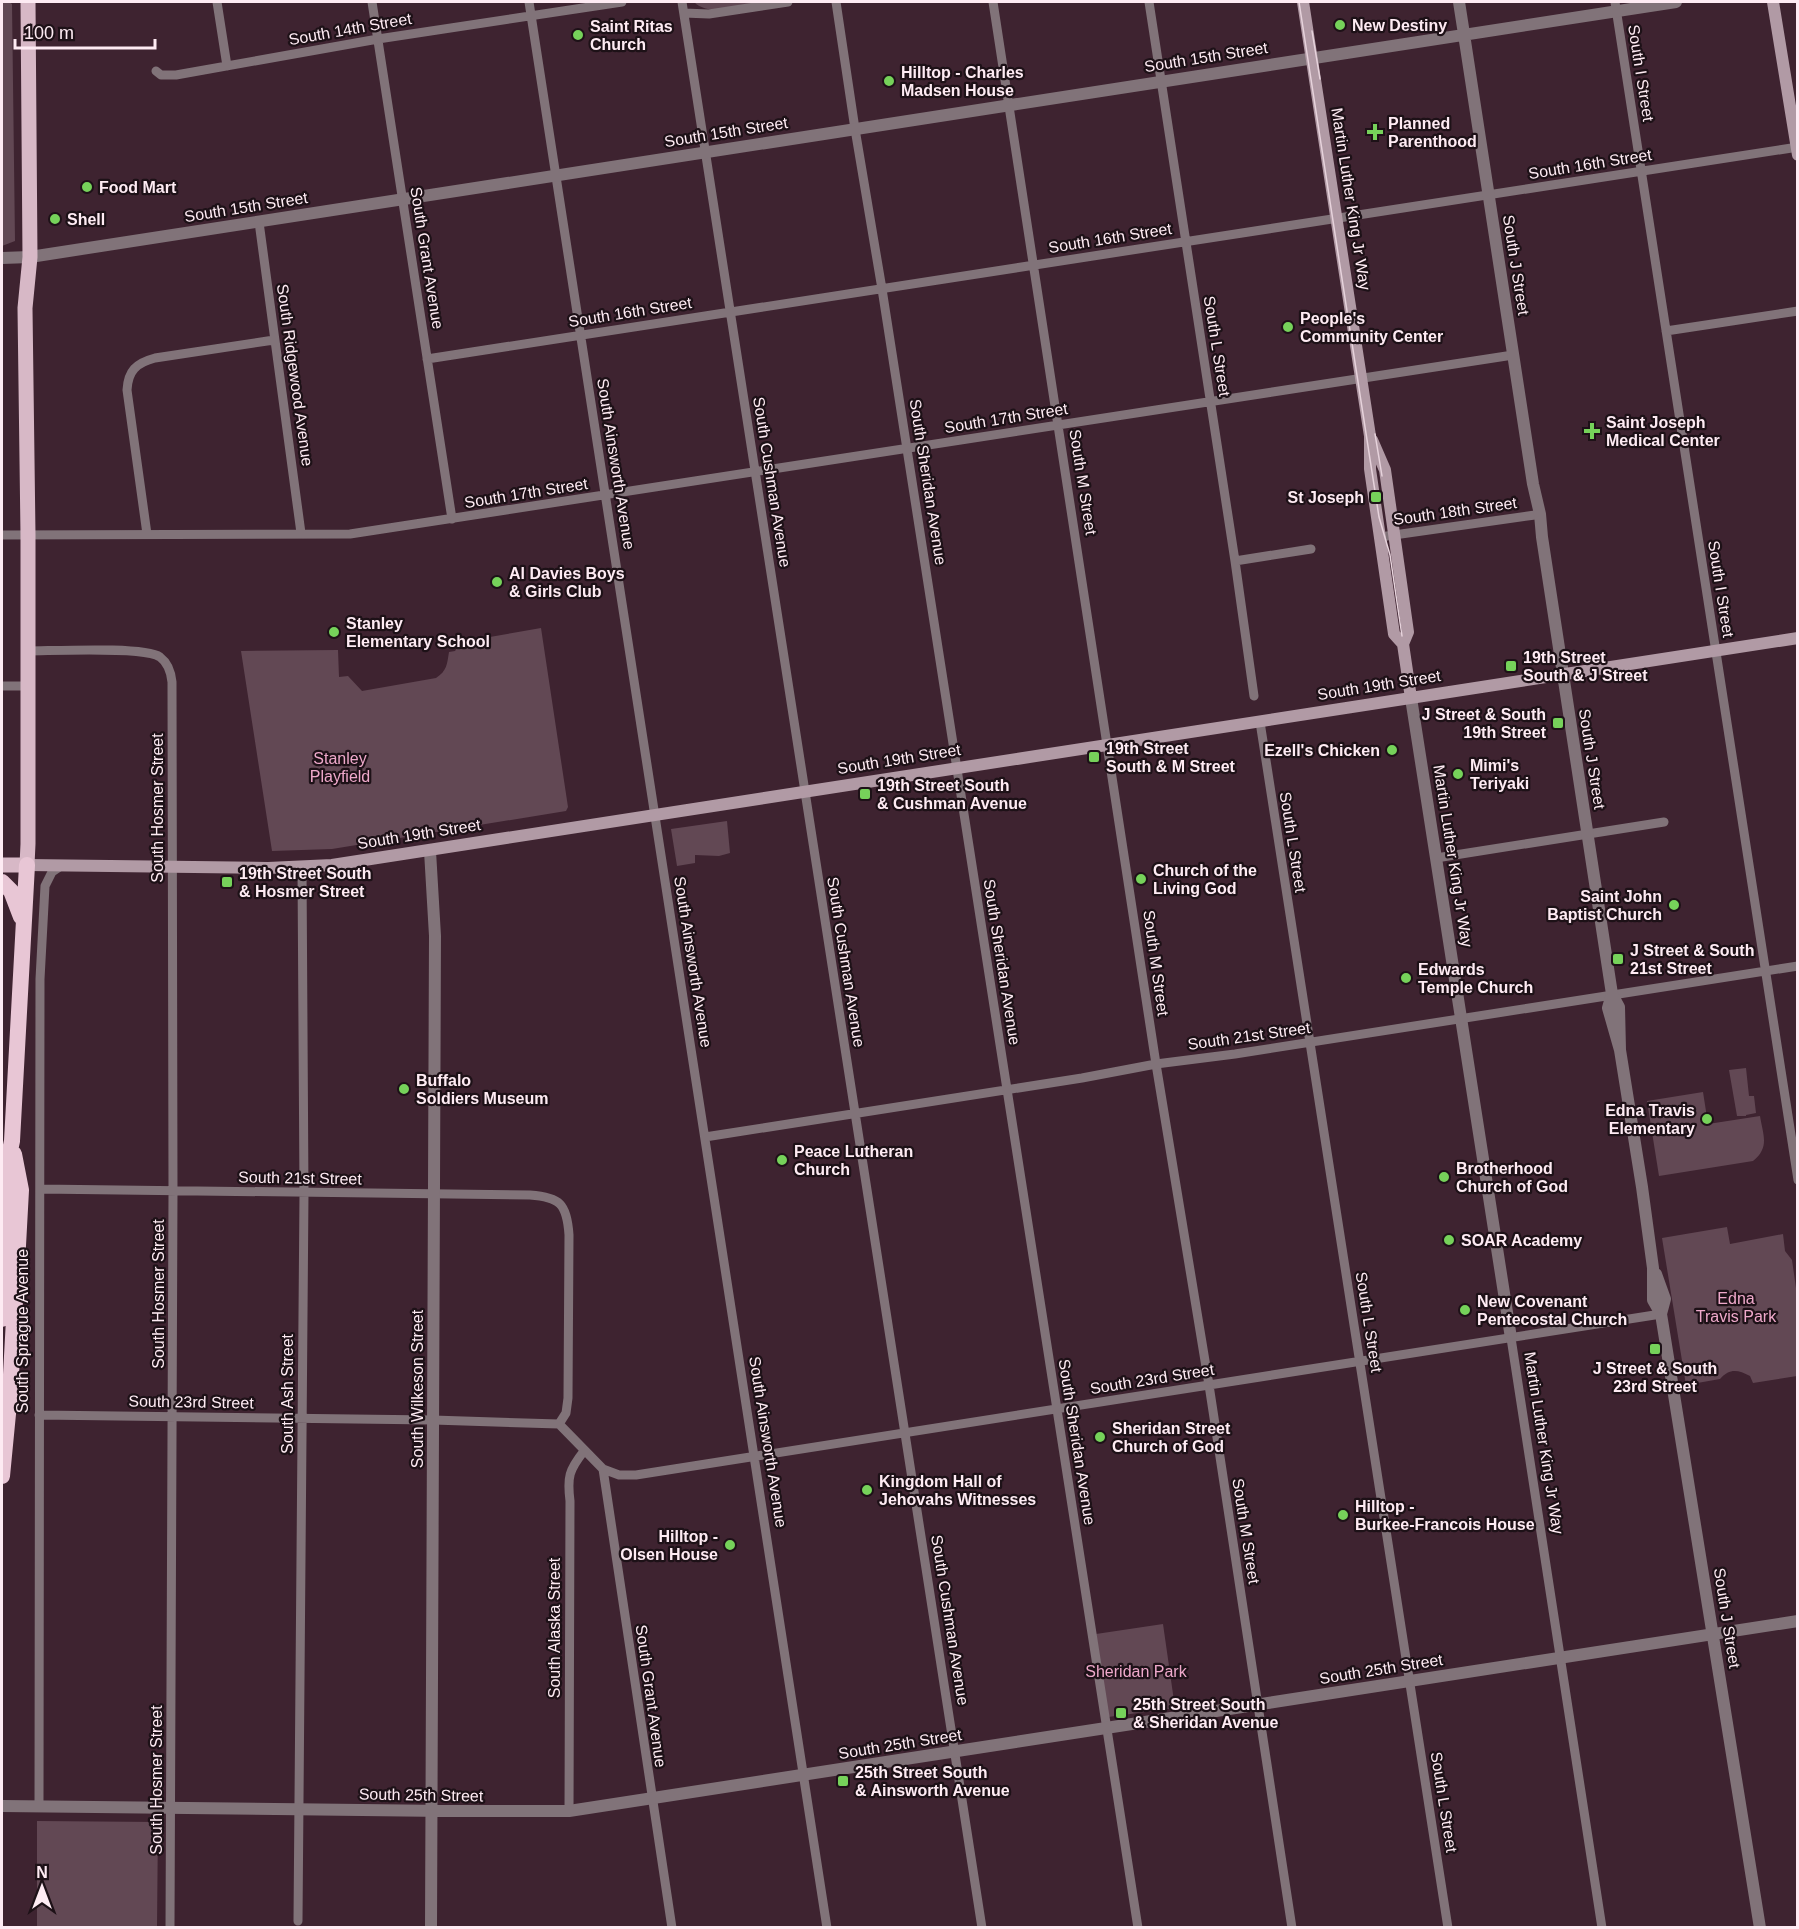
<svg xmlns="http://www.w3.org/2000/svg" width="1799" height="1929" viewBox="0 0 1799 1929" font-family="Helvetica,sans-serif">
<rect width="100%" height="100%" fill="#3e2330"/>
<path fill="#624854" d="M2 2H9L12 4 15 241 2 246Z
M694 2H775C753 5 711 19 694 2Z
M541 628 568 807 566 811 332 849 272 851 241 651 338 650 339 677 348 676 362 691 436 678C447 671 447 664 449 652L455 651 461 642Z
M727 821 730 853 719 856 695 855V863L677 866 671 829Z
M1746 1068 1749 1096H1754L1756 1113 1746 1115V1116H1737L1729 1070Z
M1703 1092 1708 1124 1760 1116C1763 1135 1770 1147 1753 1161L1659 1176 1647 1101Z
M1727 1227 1730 1244 1783 1234 1785 1251 1792 1260 1797 1295V1376L1753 1383 1750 1376C1738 1370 1730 1368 1720 1379L1686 1385 1662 1238Z
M1163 1624 1175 1708 1108 1717 1096 1634Z
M37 1821 158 1822 157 1927H37Z"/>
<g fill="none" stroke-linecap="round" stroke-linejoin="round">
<path stroke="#817379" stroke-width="9" d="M217 2 227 66
M372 2 452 519
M529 2 827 1928
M682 2 982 1928
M836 2 855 129 882 289 1138 1928
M993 2 1156 1064 1209 1385 1292 1928
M1149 2 1235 561 1254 696
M1615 2 1798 1180
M684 13 709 14 788 2
M156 71 161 75H176L378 39 622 2
M259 222 301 533
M1666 331 1798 311
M427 359 1798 147
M147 534 127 390C128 371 136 363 155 358L274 340
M2 535 350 534 1513 355
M1380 537 1535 515
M1235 561 1311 549
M28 651C52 651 144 646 160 657 168 663 171 672 172 682L173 1192 170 1928
M2 686H28
M1260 722 1448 1928
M1436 858 1664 822
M705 1137 1082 1078 1156 1064 1235 1054 1798 966
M40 1189 530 1195C560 1197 567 1204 569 1235L568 1398 566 1413 559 1424
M1511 1338 1602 1928
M39 1415 433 1420 559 1424
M559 1424 603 1469 619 1475H636L1661 1314
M603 1469 672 1928
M39 1806 40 979 45 886 52 872 61 866
M569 1811 570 1501C567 1477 569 1470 584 1451
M298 1921 304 1193 302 868"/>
<path stroke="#817379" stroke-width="12" d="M1459 2 1464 34
M1465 41 1533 484 1540 514 1542 537 1612 994 1619 1007 1620 1050
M2 258 30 257 1676 2
M1411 698 1511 1338
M430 851 435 936 431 1928
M1612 994 1608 1008 1620 1050 1642 1187 1653 1268V1300L1661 1314 1760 1928
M1656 1274 1665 1299 1661 1314
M2 1806 447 1811H569L1798 1621"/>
<path stroke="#b19aa5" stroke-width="12" d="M1303 2 1370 436V469L1394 634 1403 644 1411 698
M1773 2 1798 155
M1372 440 1385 470 1408 632 1403 644
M27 865 268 868 332 865 1798 638"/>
<path stroke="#d7b8c6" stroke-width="15" d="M2 865H27L28 844V535L25 308 30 257 28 2"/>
<path stroke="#e8c6d5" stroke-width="16" d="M2 882 11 891 21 917
M2 1319 7 1164 12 1141 27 865
M2 1476 10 1393 21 1190 14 1154"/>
<path stroke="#e7d3dc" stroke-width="1.5" d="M1299 2 1379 517 1390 555 1402 636
M1312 31 1320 79
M1375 434 1382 476"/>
</g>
<g fill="#76d25a" stroke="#1d1117" stroke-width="2">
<circle cx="1340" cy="25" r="6"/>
<circle cx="578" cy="35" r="6"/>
<circle cx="889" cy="81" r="6"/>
<path d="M1372 123h6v6h6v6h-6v6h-6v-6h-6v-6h6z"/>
<circle cx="87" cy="187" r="6"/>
<circle cx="55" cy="219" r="6"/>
<circle cx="1288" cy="327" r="6"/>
<path d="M1589 422h6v6h6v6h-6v6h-6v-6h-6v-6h6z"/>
<rect x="1370" y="491" width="12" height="12" rx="3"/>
<circle cx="497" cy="582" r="6"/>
<circle cx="334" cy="632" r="6"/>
<rect x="1505" y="660" width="12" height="12" rx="3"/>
<rect x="1552" y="717" width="12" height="12" rx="3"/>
<circle cx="1392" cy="750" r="6"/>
<rect x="1088" y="751" width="12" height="12" rx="3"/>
<circle cx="1458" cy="774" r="6"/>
<rect x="859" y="788" width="12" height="12" rx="3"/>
<circle cx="1141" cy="879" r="6"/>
<rect x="221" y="876" width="12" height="12" rx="3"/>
<circle cx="1674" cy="905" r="6"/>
<rect x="1612" y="953" width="12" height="12" rx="3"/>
<circle cx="1406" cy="978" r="6"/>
<circle cx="404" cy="1089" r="6"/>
<circle cx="1707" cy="1119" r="6"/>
<circle cx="782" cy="1160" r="6"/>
<circle cx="1444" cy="1177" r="6"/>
<circle cx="1449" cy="1240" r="6"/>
<circle cx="1465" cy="1310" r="6"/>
<rect x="1649" y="1343" width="12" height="12" rx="3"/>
<circle cx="1100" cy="1437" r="6"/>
<circle cx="867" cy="1490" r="6"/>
<circle cx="1343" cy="1515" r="6"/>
<circle cx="730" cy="1545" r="6"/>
<rect x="1115" y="1707" width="12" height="12" rx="3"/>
<rect x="837" y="1775" width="12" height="12" rx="3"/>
</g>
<g text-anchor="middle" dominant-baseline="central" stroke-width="4.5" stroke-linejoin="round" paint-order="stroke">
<g font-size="16" font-weight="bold" fill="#feebf3" stroke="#1d1117" text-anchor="start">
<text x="1352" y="25">New Destiny</text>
<text x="590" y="26">Saint Ritas<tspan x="590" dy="18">Church</tspan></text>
<text x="901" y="72">Hilltop - Charles<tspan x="901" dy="18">Madsen House</tspan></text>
<text x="1388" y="123">Planned<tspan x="1388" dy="18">Parenthood</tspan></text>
<text x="99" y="187">Food Mart</text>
<text x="67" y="219">Shell</text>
<text x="1300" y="318">People's<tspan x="1300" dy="18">Community Center</tspan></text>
<text x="1606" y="422">Saint Joseph<tspan x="1606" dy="18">Medical Center</tspan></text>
<text x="1364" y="497" text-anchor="end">St Joseph</text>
<text x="509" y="573">Al Davies Boys<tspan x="509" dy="18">&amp; Girls Club</tspan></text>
<text x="346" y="623">Stanley<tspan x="346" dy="18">Elementary School</tspan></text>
<text x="1523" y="657">19th Street<tspan x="1523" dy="18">South &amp; J Street</tspan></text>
<text x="1546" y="714" text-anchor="end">J Street &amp; South<tspan x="1546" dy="18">19th Street</tspan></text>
<text x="1106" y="748">19th Street<tspan x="1106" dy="18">South &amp; M Street</tspan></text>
<text x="1380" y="750" text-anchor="end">Ezell's Chicken</text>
<text x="1470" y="765">Mimi's<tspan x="1470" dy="18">Teriyaki</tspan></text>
<text x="877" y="785">19th Street South<tspan x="877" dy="18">&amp; Cushman Avenue</tspan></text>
<text x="1153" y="870">Church of the<tspan x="1153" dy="18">Living God</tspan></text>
<text x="239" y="873">19th Street South<tspan x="239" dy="18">&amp; Hosmer Street</tspan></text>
<text x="1662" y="896" text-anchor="end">Saint John<tspan x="1662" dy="18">Baptist Church</tspan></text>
<text x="1630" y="950">J Street &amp; South<tspan x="1630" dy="18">21st Street</tspan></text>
<text x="1418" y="969">Edwards<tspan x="1418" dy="18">Temple Church</tspan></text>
<text x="416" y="1080">Buffalo<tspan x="416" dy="18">Soldiers Museum</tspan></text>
<text x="1695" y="1110" text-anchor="end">Edna Travis<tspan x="1695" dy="18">Elementary</tspan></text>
<text x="794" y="1151">Peace Lutheran<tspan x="794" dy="18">Church</tspan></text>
<text x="1456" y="1168">Brotherhood<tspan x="1456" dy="18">Church of God</tspan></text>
<text x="1461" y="1240">SOAR Academy</text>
<text x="1477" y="1301">New Covenant<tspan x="1477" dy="18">Pentecostal Church</tspan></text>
<text x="1655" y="1368" text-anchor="middle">J Street &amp; South<tspan x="1655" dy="18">23rd Street</tspan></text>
<text x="1112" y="1428">Sheridan Street<tspan x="1112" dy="18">Church of God</tspan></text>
<text x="879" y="1481">Kingdom Hall of<tspan x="879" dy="18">Jehovahs Witnesses</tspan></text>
<text x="1355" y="1506">Hilltop -<tspan x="1355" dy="18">Burkee-Francois House</tspan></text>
<text x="718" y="1536" text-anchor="end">Hilltop -<tspan x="718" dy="18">Olsen House</tspan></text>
<text x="1133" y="1704">25th Street South<tspan x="1133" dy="18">&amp; Sheridan Avenue</tspan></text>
<text x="855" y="1772">25th Street South<tspan x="855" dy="18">&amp; Ainsworth Avenue</tspan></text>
</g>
<g font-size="16" fill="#feebf3" stroke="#1d1117">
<text transform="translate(350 29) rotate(-10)">South 14th Street</text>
<text transform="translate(1206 57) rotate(-9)">South 15th Street</text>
<text transform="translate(1641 73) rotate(81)">South I Street</text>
<text transform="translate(726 132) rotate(-9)">South 15th Street</text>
<text transform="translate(1590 164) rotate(-9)">South 16th Street</text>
<text transform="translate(1351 199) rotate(81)">Martin Luther King Jr Way</text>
<text transform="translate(246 207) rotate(-9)">South 15th Street</text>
<text transform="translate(1110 238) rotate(-9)">South 16th Street</text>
<text transform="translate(427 258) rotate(81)">South Grant Avenue</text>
<text transform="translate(1516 265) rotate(81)">South J Street</text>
<text transform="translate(630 312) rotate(-9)">South 16th Street</text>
<text transform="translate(1217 346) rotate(81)">South L Street</text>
<text transform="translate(295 375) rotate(82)">South Ridgewood Avenue</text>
<text transform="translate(1006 418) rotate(-9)">South 17th Street</text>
<text transform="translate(616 464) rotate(81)">South Ainsworth Avenue</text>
<text transform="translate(772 482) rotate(81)">South Cushman Avenue</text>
<text transform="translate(928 482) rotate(81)">South Sheridan Avenue</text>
<text transform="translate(1083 482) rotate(81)">South M Street</text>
<text transform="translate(526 493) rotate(-9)">South 17th Street</text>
<text transform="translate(1455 511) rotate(-8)">South 18th Street</text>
<text transform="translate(1721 589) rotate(81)">South I Street</text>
<text transform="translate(1379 685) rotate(-9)">South 19th Street</text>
<text transform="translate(899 759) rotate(-9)">South 19th Street</text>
<text transform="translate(1592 759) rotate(81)">South J Street</text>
<text transform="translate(157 808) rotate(-90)">South Hosmer Street</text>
<text transform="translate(419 834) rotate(-9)">South 19th Street</text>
<text transform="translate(1293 842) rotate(81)">South L Street</text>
<text transform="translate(1453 856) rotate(81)">Martin Luther King Jr Way</text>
<text transform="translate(693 962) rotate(81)">South Ainsworth Avenue</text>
<text transform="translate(846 962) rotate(81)">South Cushman Avenue</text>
<text transform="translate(1002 962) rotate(81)">South Sheridan Avenue</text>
<text transform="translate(1156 963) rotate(82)">South M Street</text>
<text transform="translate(1249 1036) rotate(-8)">South 21st Street</text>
<text transform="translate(300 1178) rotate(1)">South 21st Street</text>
<text transform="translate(158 1294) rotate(-90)">South Hosmer Street</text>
<text transform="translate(1369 1322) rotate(81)">South L Street</text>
<text transform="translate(22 1331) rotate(-90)">South Sprague Avenue</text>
<text transform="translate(1152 1379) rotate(-9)">South 23rd Street</text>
<text transform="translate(417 1389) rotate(-90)">South Wilkeson Street</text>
<text transform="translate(287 1394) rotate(-90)">South Ash Street</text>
<text transform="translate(191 1402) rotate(1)">South 23rd Street</text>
<text transform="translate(768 1442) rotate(81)">South Ainsworth Avenue</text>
<text transform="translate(1077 1442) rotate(81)">South Sheridan Avenue</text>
<text transform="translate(1544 1443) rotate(81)">Martin Luther King Jr Way</text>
<text transform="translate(1246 1531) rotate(81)">South M Street</text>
<text transform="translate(1727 1618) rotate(81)">South J Street</text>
<text transform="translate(950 1620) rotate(81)">South Cushman Avenue</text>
<text transform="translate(554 1628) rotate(-90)">South Alaska Street</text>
<text transform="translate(1381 1669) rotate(-9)">South 25th Street</text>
<text transform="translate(651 1696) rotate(82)">South Grant Avenue</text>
<text transform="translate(900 1744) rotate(-9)">South 25th Street</text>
<text transform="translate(156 1780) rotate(-90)">South Hosmer Street</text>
<text transform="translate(421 1795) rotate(1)">South 25th Street</text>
<text transform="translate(1444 1802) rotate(81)">South L Street</text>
</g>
<g font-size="16" fill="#efa9cb" stroke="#1d1117">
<text x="340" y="758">Stanley<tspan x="340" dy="18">Playfield</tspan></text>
<text x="1736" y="1298">Edna<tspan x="1736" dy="18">Travis Park</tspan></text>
<text x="1136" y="1671">Sheridan Park</text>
</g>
</g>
<rect width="1799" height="1929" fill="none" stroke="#feebf3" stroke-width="6"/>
<g transform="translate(42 1887)" stroke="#1d1117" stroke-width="4.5" paint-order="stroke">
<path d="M0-4.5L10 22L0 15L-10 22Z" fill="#feebf3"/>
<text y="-9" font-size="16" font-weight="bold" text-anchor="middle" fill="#feebf3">N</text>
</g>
<path d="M15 39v9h140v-9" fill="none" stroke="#feebf3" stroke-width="3"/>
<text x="24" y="39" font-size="18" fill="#feebf3" stroke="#1d1117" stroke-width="4.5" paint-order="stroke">100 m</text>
</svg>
